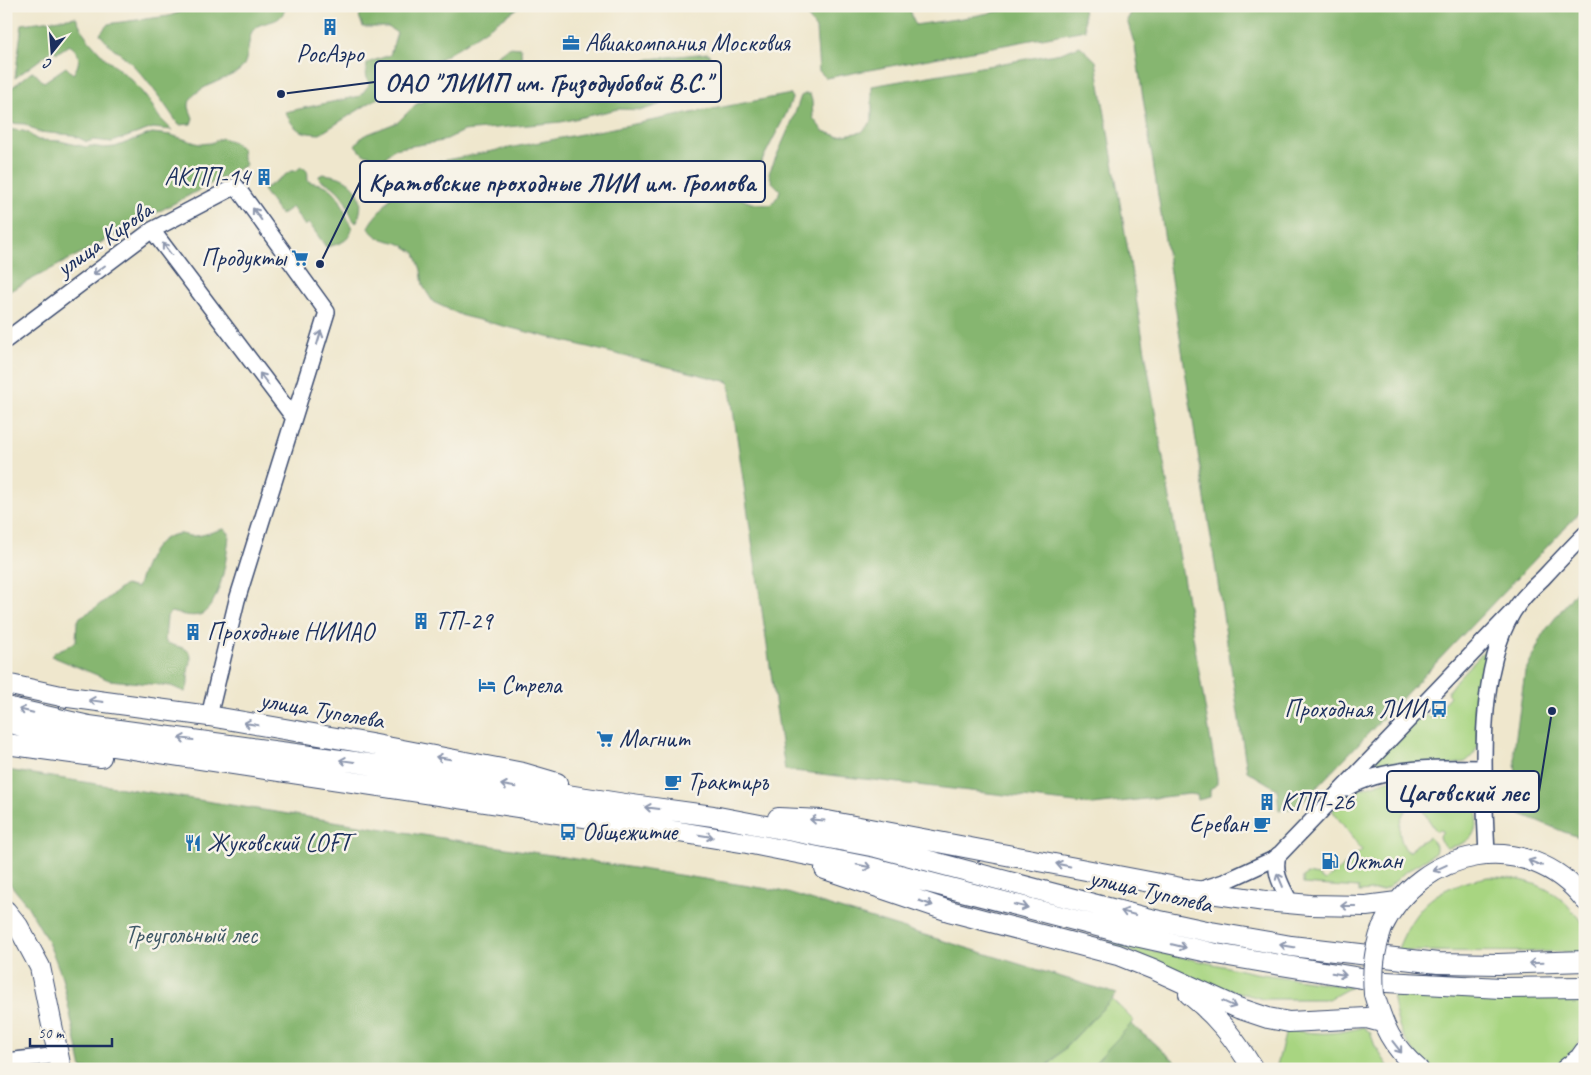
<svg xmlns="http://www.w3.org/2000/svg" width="1591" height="1075" viewBox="0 0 1591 1075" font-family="Caveat,sans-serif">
<rect width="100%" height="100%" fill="#f7f3e8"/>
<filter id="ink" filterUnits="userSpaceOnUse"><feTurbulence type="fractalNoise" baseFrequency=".02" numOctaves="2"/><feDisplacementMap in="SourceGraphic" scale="10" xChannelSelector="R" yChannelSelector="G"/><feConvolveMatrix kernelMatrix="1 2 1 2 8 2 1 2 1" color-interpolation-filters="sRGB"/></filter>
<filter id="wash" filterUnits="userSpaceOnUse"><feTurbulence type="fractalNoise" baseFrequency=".0096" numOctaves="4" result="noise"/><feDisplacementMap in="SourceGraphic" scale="20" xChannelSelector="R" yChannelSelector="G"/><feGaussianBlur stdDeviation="1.12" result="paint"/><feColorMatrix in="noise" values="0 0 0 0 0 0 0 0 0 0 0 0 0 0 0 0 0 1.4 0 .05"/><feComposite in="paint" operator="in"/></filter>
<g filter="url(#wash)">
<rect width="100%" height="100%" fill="#efe7cd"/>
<path fill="#a8d581" stroke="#628270" d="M1492 643C1484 667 1479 690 1476 715 1475 726 1479 736 1477 747 1475 753 1471 758 1465 762L1354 781 1423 713 1430 718 1450 696 1447 693 1457 679Z
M1457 773C1464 777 1472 780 1475 788 1479 799 1479 826 1472 836 1467 843 1456 846 1447 848 1443 845 1439 842 1439 836L1442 833V831L1441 830 1436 831 1417 802C1414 804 1410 806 1407 809 1396 820 1398 840 1407 851H1411L1415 845 1429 837C1434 842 1438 845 1435 853L1404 873 1389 887 1383 890 1359 892V888L1303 884V877L1307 874 1318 876 1325 881 1362 850 1334 813 1333 809 1338 800 1361 789 1391 779 1406 776Z
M1488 877C1520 877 1550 884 1572 910 1576 914 1581 919 1584 925 1587 932 1585 944 1585 952L1397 951C1416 903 1437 886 1488 877Z
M1107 941 1255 973 1351 987 1329 999H1263L1205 983 1170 970Z
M1392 993 1585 994C1585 1005 1587 1025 1584 1034 1578 1048 1565 1059 1553 1069H1434C1404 1048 1397 1028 1392 993Z
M1112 999 1134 1021 1131 1024 1184 1069H1045Z
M1363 1027 1370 1032 1375 1046 1390 1069H1276L1286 1031C1297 1030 1307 1033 1318 1033 1333 1034 1349 1031 1363 1027Z"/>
<path fill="#86b66f" stroke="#507266" d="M210 6H286C281 25 269 19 256 27 246 33 251 61 240 70 228 80 187 88 189 107 190 111 192 115 193 118L191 124 179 125C164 104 150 82 131 63 120 52 109 47 100 34L108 24 114 23 169 16 192 8Z
M367 6H521L464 44 320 134C298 133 295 130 285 112L360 96 369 85 366 74 367 63 390 55 397 33 388 27H363L359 16Z
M800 6H909L915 25 963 18 1025 6H1083L1085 30 826 78 819 71 816 29Z
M1135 6H1585V507L1297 808 1279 810 1277 789 1247 771 1135 46 1127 20Z
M76 17 83 32 89 40 105 58 132 80 150 102 159 117 172 130 153 128 112 142 94 140 87 142 73 135 38 132 25 124 6 123V92L32 72C38 74 39 79 44 82L66 67 73 74C81 63 81 52 69 45L57 53 53 50 15 78 22 24Z
M1080 46 1096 61 1217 778V784L1210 790V797L1198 800 1197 795 1189 794 1093 805 785 770 729 382 463 316 433 302 423 286 421 270 415 253C410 250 404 245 398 243 384 239 376 240 368 227 373 217 382 210 388 201 396 191 398 178 404 168L791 94 792 99 785 116 755 174 741 183 734 192C744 204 756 204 771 205L778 196 780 190 772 182 769 173 793 119 801 96 805 94H810L812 101 813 118 823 131 838 136 862 132 872 121V86L1061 53Z
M509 47 521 48 522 70 533 76 543 70H591L600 63 621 78 627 68 649 59 708 53 719 73 714 95H689L643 110 618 109 561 122 463 131 443 141 393 149 385 158 363 154 355 145 363 136 398 122 415 105 449 89Z
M6 129 23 131 29 133 33 137 38 140 60 141 86 147 91 146 104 148 115 147 152 133 171 135 199 144 211 143 222 138 234 142 242 149 243 159 246 165 6 293Z
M301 167C310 171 307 173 308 181 314 184 322 183 328 187 343 196 344 215 352 228 350 242 339 244 326 247L309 223 305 226 292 207 281 215 263 190 291 171H296Z
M323 174C328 175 334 175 339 177 360 185 366 204 356 223 350 217 350 212 347 205 342 193 332 184 320 180L319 176Z
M224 529 229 533C228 553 221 603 202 614 193 618 180 614 171 612L167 616 165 641C172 648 190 645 191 657 191 662 188 667 188 673 188 680 189 686 185 692L171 686 109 680 51 656C57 648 69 648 76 641L77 623 80 617 91 611 125 585 137 588C144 568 152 537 178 534 183 533 188 537 193 536 203 536 214 531 224 529Z
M1585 580V839L1564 832 1519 813 1514 750 1525 672 1545 631Z
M7 770 781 891 1117 994 1044 1069H82L62 977 54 956 46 938 27 905 6 879Z
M1131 1024 1184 1069H1089Z"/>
</g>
<g filter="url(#ink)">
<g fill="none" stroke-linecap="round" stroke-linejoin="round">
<g stroke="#3b4b6f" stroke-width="18">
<path id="minor" d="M152 230 294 418
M6 340 152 230 236 186 327 312 237 600 209 716
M1346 789C1384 766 1441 767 1484 768
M1278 855C1273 875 1283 887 1291 904
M1487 855C1484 784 1475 674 1513 612 1521 599 1532 588 1543 578 1557 563 1571 548 1585 534
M1199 890 1224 882 1276 858 1513 611
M6 1061 59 1055"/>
</g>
<g stroke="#3b4b6f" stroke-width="22">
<path id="major" d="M6 684 61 696 209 716 371 744 523 773 557 783
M6 707 89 726 355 762 625 804 713 816 876 847 1146 918 1211 932 1291 946 1438 963 1498 964 1585 961
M6 722 87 742 624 823 747 843 869 867 1140 937 1217 954 1287 966 1386 982 1501 988 1585 987
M6 744 101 757
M778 818 822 820 1197 891 1265 901 1310 905 1366 906 1397 902
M825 869 949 911 1118 955 1153 969 1238 1008 1268 1018 1289 1022 1367 1018 1382 1022
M6 911 18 926 40 967 61 1069
M1382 928C1420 847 1528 827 1585 900
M1189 994C1218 1017 1234 1038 1253 1069
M1374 994C1384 1028 1391 1045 1418 1069
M1566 1069 1580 1058 1585 1051"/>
</g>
<use href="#minor" stroke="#fff" stroke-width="15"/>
<use href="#major" stroke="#fff" stroke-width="20"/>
<g stroke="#3b4b6f" stroke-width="22" stroke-linecap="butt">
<path id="major-bridge" d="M1374 994C1372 969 1374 952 1382 928"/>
</g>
<use href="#major-bridge" stroke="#fff" stroke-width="20"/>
</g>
<defs><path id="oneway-shaft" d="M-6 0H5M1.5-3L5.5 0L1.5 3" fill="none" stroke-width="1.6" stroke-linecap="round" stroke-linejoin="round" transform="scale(1.25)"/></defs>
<g stroke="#8d97ae">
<use href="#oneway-shaft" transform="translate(257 214) rotate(-126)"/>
<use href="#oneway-shaft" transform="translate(167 249) rotate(-127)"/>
<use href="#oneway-shaft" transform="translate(99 270) rotate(143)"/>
<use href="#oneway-shaft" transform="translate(319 338) rotate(-73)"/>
<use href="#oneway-shaft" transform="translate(264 379) rotate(-127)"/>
<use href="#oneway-shaft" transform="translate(96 701) rotate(-172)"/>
<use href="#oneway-shaft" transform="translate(26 711) rotate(-167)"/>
<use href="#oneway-shaft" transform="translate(251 724) rotate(-170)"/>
<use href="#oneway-shaft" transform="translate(186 739) rotate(-172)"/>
<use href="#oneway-shaft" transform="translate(443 758) rotate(-170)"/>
<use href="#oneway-shaft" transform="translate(347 761) rotate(-172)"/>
<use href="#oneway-shaft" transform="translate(508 786) rotate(-171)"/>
<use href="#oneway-shaft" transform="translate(652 808) rotate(-173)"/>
<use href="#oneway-shaft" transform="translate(817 820) rotate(-176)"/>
<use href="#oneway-shaft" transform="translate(706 836) rotate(9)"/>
<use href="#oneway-shaft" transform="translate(1535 863) rotate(-159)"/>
<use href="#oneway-shaft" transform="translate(1063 865) rotate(-169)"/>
<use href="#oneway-shaft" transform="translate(864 866) rotate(12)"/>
<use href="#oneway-shaft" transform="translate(1440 868) rotate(155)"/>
<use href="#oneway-shaft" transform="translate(1280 880) rotate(-113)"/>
<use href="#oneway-shaft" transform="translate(926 903) rotate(19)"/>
<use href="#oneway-shaft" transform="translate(1021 906) rotate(14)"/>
<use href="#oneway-shaft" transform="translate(1348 906) rotate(-180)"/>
<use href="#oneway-shaft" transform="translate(1128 913) rotate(-165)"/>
<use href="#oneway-shaft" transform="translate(1179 946) rotate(13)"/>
<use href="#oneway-shaft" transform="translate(1287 946) rotate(-171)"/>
<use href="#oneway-shaft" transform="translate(1536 963) rotate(178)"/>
<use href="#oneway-shaft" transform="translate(1339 974) rotate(9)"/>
<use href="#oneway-shaft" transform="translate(1229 1004) rotate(24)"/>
<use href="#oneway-shaft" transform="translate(1397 1047) rotate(52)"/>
</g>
</g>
<defs>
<g id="building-bare" transform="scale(1.35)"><path d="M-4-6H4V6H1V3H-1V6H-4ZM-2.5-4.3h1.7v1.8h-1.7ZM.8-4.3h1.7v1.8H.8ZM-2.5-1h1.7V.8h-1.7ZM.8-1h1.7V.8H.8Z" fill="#1f6fb2" stroke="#f7f3e8" stroke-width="2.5" paint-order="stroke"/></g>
<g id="office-bare" transform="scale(1.35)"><path d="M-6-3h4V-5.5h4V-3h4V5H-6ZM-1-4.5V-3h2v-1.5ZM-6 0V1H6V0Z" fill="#1f6fb2" stroke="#f7f3e8" stroke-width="2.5" paint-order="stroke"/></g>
<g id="supermarket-bare" transform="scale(1.35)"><path d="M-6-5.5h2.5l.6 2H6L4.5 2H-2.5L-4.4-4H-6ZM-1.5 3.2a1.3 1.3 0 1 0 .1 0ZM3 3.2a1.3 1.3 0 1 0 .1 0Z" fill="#1f6fb2" stroke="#f7f3e8" stroke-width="2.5" paint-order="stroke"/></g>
<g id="hotel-bare" transform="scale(1.35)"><path d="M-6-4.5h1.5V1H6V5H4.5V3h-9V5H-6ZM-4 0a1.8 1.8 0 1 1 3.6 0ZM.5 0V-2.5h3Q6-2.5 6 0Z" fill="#1f6fb2" stroke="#f7f3e8" stroke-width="2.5" paint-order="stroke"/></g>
<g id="bus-bare" transform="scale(1.35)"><path d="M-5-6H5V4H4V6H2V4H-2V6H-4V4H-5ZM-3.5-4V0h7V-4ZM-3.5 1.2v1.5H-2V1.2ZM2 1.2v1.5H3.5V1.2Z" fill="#1f6fb2" stroke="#f7f3e8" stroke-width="2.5" paint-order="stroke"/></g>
<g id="cafe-bare" transform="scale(1.35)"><path d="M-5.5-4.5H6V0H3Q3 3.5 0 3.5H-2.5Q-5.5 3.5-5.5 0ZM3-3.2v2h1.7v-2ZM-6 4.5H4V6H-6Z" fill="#1f6fb2" stroke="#f7f3e8" stroke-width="2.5" paint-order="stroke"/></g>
<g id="restaurant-bare" transform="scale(1.35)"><path d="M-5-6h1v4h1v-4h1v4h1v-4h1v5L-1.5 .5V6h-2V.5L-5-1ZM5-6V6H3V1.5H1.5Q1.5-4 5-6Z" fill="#1f6fb2" stroke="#f7f3e8" stroke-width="2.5" paint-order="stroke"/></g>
<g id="fuel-bare" transform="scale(1.35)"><path d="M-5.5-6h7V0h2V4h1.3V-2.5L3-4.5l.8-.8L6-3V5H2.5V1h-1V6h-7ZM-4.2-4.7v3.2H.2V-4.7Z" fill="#1f6fb2" stroke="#f7f3e8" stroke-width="2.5" paint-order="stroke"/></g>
</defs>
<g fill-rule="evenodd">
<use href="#building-bare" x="330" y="27"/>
<use href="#office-bare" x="571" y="43"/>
<use href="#building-bare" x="264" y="177"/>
<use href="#supermarket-bare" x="300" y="258"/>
<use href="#building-bare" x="421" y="621"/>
<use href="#building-bare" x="193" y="632"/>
<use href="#hotel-bare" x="487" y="685"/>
<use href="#bus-bare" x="1439" y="709"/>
<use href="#supermarket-bare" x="605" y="739"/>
<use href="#cafe-bare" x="673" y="782"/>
<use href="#building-bare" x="1267" y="802"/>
<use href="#cafe-bare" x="1262" y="824"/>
<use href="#bus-bare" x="568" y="832"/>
<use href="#restaurant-bare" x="193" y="843"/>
<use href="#fuel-bare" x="1330" y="861"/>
</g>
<g text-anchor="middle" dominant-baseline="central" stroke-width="5" stroke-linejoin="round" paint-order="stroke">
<g font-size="25" fill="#1b2f5e" stroke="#f7f3e8" text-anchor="start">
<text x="585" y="43">Авиакомпания Московия</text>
<text x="330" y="54" text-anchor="middle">РосАэро</text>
<text x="250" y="177" text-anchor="end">АКПП-14</text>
<text x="286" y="258" text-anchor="end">Продукты</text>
<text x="435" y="621">ТП-29</text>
<text x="207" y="632">Проходные НИИАО</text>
<text x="501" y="685">Стрела</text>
<text x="1425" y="709" text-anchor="end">Проходная ЛИИ</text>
<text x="619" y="739">Магнит</text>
<text x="687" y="782">Трактиръ</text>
<text x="1281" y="802">КПП-26</text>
<text x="1248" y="824" text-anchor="end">Ереван</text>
<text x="582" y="832">Общежитие</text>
<text x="207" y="843">Жуковский LOFT</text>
<text x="1344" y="861">Октан</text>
</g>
<g font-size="25" fill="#1b2f5e" stroke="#f7f3e8">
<text transform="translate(104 239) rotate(-35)">улица Кирова</text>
<text transform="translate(322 710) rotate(10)">улица Туполева</text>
<text transform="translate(1151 891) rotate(13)">улица Туполева</text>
</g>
<g font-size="25" fill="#3e5867" stroke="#f7f3e8">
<text x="191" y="935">Треугольный лес</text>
</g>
</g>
<path fill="none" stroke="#1b2f5e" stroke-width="2" d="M281 94L375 82M320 264L360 182M1552 711L1539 792"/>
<g fill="#1b2f5e" stroke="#f7f3e8" stroke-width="2">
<circle cx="281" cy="94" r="5"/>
<circle cx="320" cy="264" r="5"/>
<circle cx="1552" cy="711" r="5"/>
</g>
<g fill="#f7f3e8" stroke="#1b2f5e" stroke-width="2">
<rect x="375" y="61" width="346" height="41" rx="5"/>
<rect x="360" y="161" width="405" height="41" rx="5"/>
<rect x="1387" y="771" width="152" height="41" rx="5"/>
</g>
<g font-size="26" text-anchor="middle" font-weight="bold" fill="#1b2f5e">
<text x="548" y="91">ОАО "ЛИИП им. Гризодубовой В.С."</text>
<text x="562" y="191">Кратовские проходные ЛИИ им. Громова</text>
<text x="1463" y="801">Цаговский лес</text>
</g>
<rect width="1591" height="1075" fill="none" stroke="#f7f3e8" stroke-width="25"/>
<g transform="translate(52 52) rotate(197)" stroke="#f7f3e8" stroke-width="4" paint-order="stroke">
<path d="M0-4L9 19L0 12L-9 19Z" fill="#1b2f5e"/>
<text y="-8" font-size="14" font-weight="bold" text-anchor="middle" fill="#1b2f5e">С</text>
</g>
<path d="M30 1038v8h82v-8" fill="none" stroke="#1b2f5e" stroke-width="2.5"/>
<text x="38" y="1038" font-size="15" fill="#1b2f5e" stroke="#f7f3e8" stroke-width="4" paint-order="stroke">50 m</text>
</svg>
